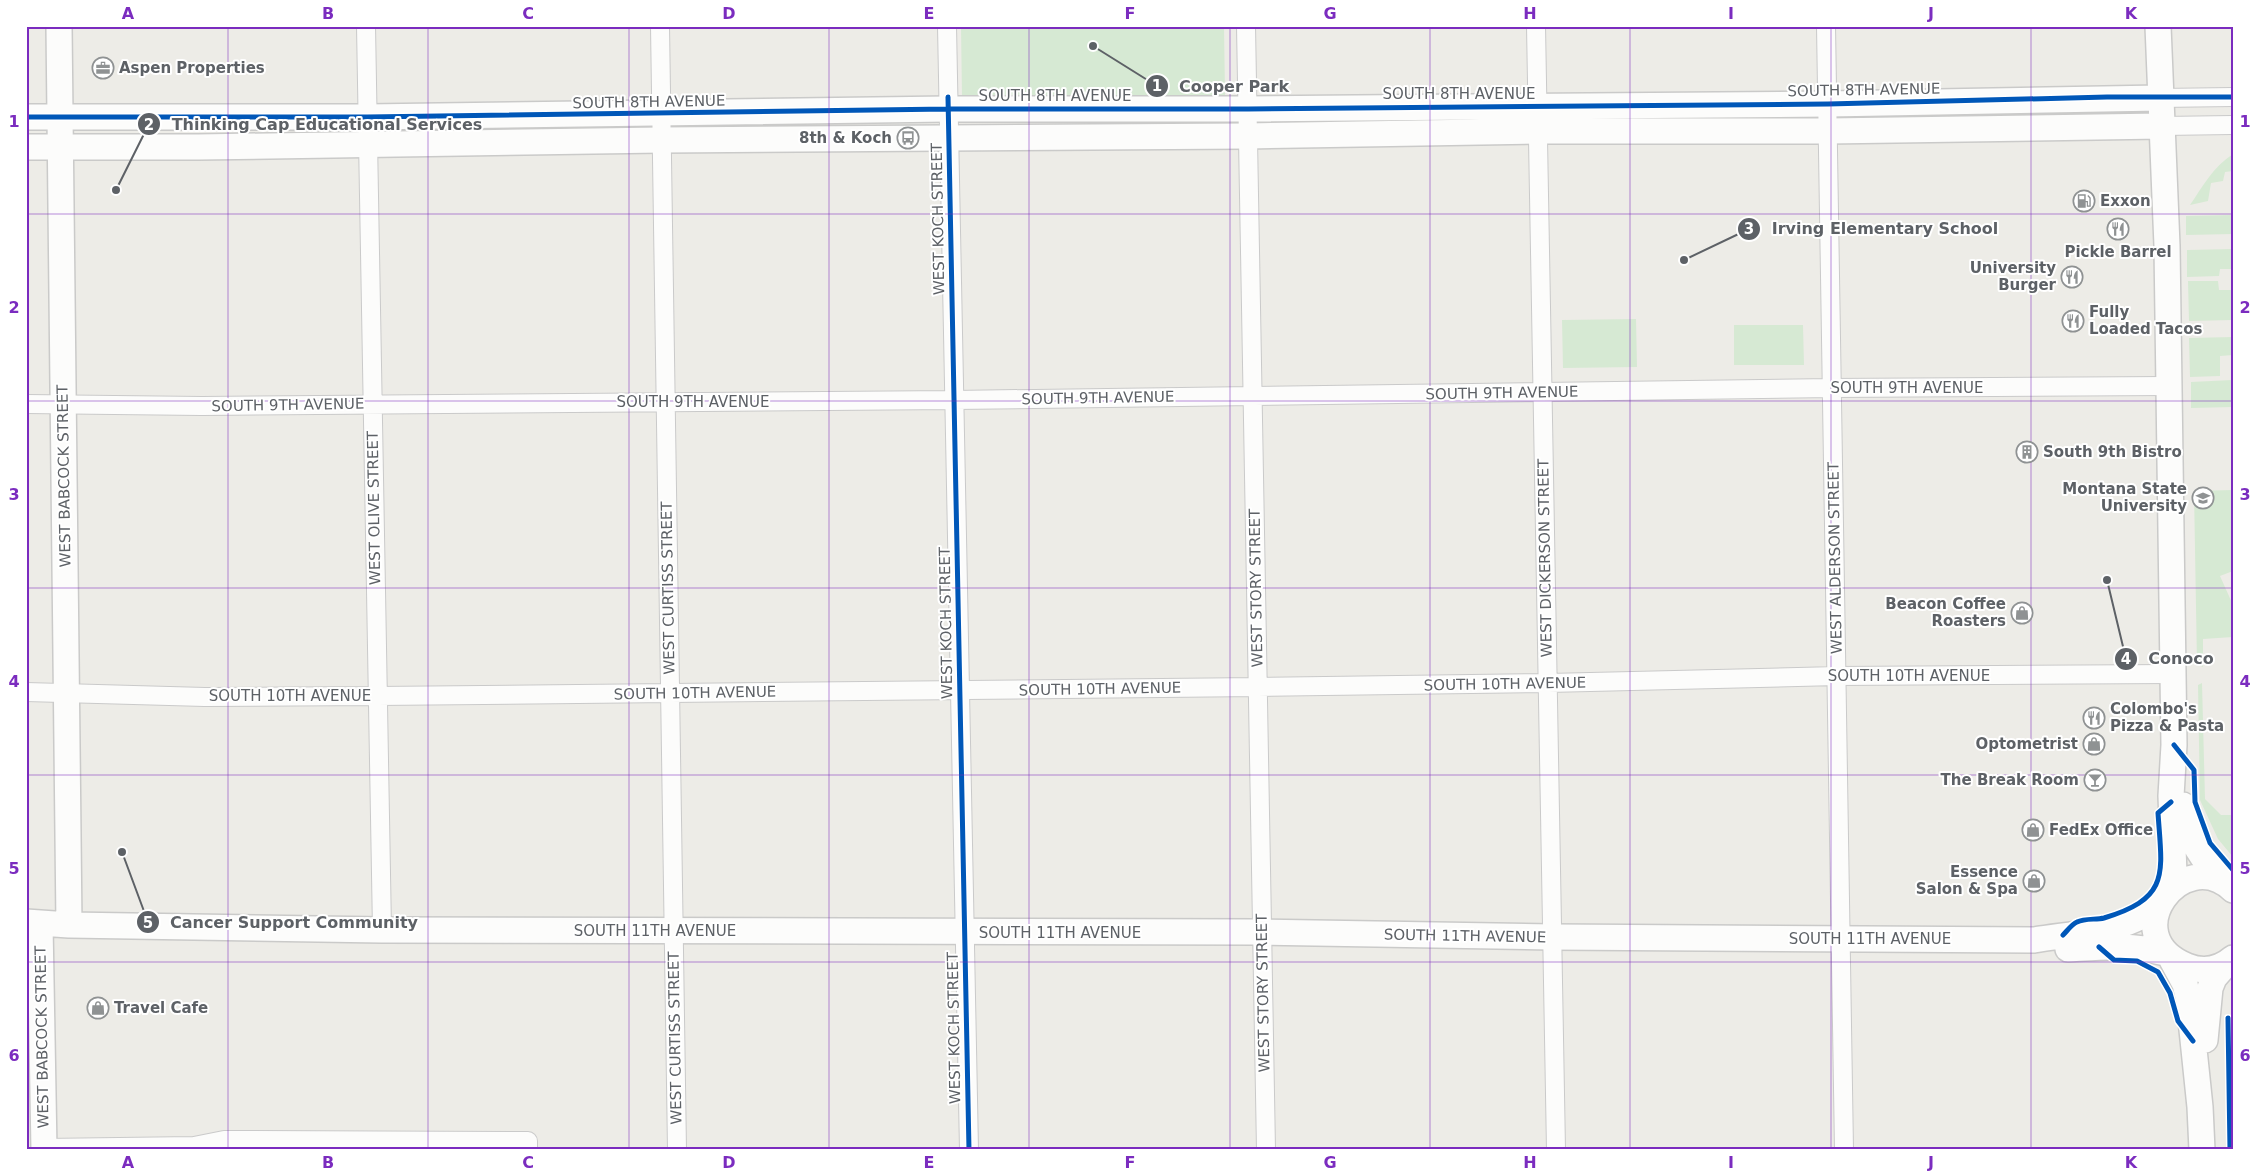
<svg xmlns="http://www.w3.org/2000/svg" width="2259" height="1176" viewBox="0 0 2259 1176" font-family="'DejaVu Sans',sans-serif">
<rect width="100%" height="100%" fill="#edece7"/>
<path fill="#d6e9d3" d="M961 26H1224L1225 95 962 97Z
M2233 154V171L2225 172 2223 181 2211 183 2208 201 2190 205C2203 186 2213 167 2233 154Z
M2233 215V234L2186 235V216Z
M2233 249V269H2220L2219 276 2187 277V250Z
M2188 281H2218L2219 290H2231L2233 320 2189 321Z
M1636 319 1637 367 1563 368 1562 320Z
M1734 325H1803L1804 365H1734Z
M2233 337V355L2220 356V376L2190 377 2189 338Z
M2232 380 2233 407 2191 408V382Z
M2233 490V571L2220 576 2233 605V637L2203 639V667L2197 664 2194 491Z
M2202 683 2205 799 2221 815H2233V857L2218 839 2200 800 2198 685Z"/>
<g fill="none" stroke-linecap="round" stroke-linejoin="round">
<g stroke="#cacaca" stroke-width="20">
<path id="street" d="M366 26 382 930
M660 26 677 1150
M947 26 969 1150
M1246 26 1266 1150
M1536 26 1556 1150
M1826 26 1844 1150
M2160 98 2233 97
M2162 126 2233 125
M26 404 202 406 954 400 1832 388 2169 386
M26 692 205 697 377 696 1258 687 1548 683 1837 676 2173 674
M44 1148 194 1146 224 1140 528 1141V1150"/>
</g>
<g stroke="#cacac9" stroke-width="28">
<path id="secondary" d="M59 26 69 925
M2158 26 2167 246 2174 745 2171 796 2174 874 2168 891
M26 117H367L948 109H1248L1828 104 2160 98
M26 147H198L662 140 1248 136 1538 131H1828L2162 126
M2183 805C2189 842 2201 859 2227 885
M2233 890C2183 842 2113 936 2187 966 2204 973 2219 970 2233 958
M26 922 69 925 382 930 1262 932 1552 937 2034 940C2075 933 2127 933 2159 904
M40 924 44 1150
M2068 949C2103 947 2130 944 2165 953
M2172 960 2185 984 2189 1001 2200 1107 2202 1150
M2205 1040 2210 988 2214 978 2227 963"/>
</g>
<use href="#street" stroke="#fcfcfb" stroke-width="18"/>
<use href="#secondary" stroke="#fcfcfb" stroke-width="25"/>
<g stroke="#fff" stroke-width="8">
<path id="cycleway" d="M948 97 969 1150
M26 117H367L948 109H1248L1828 104 2107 97H2233
M2174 745 2194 770 2195 802 2210 843 2233 870
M2063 935C2067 931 2072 924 2077 922 2085 918 2096 920 2104 918 2171 898 2162 873 2158 813L2171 802
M2099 947 2114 960 2137 961 2158 972 2170 993 2178 1021 2193 1041
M2228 1018 2230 1150"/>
</g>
<use href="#cycleway" stroke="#0057b8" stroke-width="5"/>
</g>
<path fill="none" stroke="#7b2cbf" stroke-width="1" stroke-opacity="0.55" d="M228 26V1150M428 26V1150M629 26V1150M829 26V1150M1029 26V1150M1230 26V1150M1430 26V1150M1630 26V1150M1831 26V1150M2031 26V1150M26 214H2233M26 401H2233M26 588H2233M26 775H2233M26 962H2233"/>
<defs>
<g id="office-ring" transform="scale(1.125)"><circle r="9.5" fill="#fff" stroke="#8f9293" stroke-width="1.5"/><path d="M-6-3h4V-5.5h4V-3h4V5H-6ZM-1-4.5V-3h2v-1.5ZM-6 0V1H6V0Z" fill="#8f9293"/></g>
<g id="bus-ring" transform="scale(1.125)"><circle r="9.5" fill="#fff" stroke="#8f9293" stroke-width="1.5"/><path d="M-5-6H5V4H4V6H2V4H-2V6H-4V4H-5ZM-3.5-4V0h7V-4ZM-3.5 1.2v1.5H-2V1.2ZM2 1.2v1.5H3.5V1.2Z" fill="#8f9293"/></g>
<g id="fuel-ring" transform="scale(1.125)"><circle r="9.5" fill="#fff" stroke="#8f9293" stroke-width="1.5"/><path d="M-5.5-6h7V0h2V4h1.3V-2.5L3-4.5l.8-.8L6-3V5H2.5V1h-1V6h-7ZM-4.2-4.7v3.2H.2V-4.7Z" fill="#8f9293"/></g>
<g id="restaurant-ring" transform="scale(1.125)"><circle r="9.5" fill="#fff" stroke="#8f9293" stroke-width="1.5"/><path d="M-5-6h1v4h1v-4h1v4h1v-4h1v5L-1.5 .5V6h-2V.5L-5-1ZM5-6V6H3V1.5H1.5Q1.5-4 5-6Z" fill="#8f9293"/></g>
<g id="building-ring" transform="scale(1.125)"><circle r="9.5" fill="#fff" stroke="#8f9293" stroke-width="1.5"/><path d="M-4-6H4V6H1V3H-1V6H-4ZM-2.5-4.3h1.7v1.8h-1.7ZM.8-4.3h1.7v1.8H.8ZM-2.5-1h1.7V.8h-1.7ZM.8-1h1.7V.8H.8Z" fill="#8f9293"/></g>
<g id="university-ring" transform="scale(1.125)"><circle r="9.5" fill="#fff" stroke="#8f9293" stroke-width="1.5"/><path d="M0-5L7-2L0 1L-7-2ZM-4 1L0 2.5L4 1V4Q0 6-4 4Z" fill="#8f9293"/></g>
<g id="shop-ring" transform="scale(1.125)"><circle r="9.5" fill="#fff" stroke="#8f9293" stroke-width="1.5"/><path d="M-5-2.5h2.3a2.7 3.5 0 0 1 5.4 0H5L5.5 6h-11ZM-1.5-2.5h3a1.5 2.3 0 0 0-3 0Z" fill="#8f9293"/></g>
<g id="bar-ring" transform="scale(1.125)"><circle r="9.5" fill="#fff" stroke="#8f9293" stroke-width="1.5"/><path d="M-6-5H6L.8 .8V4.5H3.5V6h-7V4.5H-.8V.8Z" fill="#8f9293"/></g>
</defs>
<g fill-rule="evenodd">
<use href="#office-ring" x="103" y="68"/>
<use href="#bus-ring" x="908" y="138"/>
<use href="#fuel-ring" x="2084" y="201"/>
<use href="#restaurant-ring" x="2118" y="229"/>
<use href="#restaurant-ring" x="2072" y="277"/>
<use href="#restaurant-ring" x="2073" y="321"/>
<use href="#building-ring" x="2027" y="452"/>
<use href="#university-ring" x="2203" y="498"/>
<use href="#shop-ring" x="2022" y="613"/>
<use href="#restaurant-ring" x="2094" y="718"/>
<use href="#shop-ring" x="2094" y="744"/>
<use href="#bar-ring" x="2095" y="780"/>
<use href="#shop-ring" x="2033" y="830"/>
<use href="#shop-ring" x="2034" y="881"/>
<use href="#shop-ring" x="98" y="1008"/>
</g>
<g text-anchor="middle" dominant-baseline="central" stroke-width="4" stroke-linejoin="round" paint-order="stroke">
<g font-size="15" font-weight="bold" fill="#5d6166" stroke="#fff" text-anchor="start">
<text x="119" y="68">Aspen Properties</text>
<text x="892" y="138" text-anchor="end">8th &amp; Koch</text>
<text x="2100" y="201">Exxon</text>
<text x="2118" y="252" text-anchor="middle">Pickle Barrel</text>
<text x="2056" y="268" text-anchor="end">University<tspan x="2056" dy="17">Burger</tspan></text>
<text x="2089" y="312">Fully<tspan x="2089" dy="17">Loaded Tacos</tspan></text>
<text x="2043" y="452">South 9th Bistro</text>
<text x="2187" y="489" text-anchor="end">Montana State<tspan x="2187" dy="17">University</tspan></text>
<text x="2006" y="604" text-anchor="end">Beacon Coffee<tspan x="2006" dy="17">Roasters</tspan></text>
<text x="2110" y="709">Colombo's<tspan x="2110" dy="17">Pizza &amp; Pasta</tspan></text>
<text x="2078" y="744" text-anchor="end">Optometrist</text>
<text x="2079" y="780" text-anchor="end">The Break Room</text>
<text x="2049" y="830">FedEx Office</text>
<text x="2018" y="872" text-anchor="end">Essence<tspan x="2018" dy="17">Salon &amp; Spa</tspan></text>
<text x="114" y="1008">Travel Cafe</text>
</g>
<g font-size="15" fill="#5d6166" stroke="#fff">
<text transform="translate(1864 90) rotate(-1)">SOUTH 8TH AVENUE</text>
<text x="1459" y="94">SOUTH 8TH AVENUE</text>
<text x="1055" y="96">SOUTH 8TH AVENUE</text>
<text transform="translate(649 102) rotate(-1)">SOUTH 8TH AVENUE</text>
<text transform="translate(938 219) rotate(-91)">WEST KOCH STREET</text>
<text x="1907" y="388">SOUTH 9TH AVENUE</text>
<text transform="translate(1502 393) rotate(-1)">SOUTH 9TH AVENUE</text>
<text transform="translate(1098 398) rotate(-1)">SOUTH 9TH AVENUE</text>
<text x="693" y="402">SOUTH 9TH AVENUE</text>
<text transform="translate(288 405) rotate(-1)">SOUTH 9TH AVENUE</text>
<text transform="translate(64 476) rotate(-91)">WEST BABCOCK STREET</text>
<text transform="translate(374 508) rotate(-91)">WEST OLIVE STREET</text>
<text transform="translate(1545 558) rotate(-91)">WEST DICKERSON STREET</text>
<text transform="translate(1835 558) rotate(-91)">WEST ALDERSON STREET</text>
<text transform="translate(668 588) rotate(-91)">WEST CURTISS STREET</text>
<text transform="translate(1256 588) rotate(-91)">WEST STORY STREET</text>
<text transform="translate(946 623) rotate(-91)">WEST KOCH STREET</text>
<text x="1909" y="676">SOUTH 10TH AVENUE</text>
<text transform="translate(1505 684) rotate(-1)">SOUTH 10TH AVENUE</text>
<text transform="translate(1100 689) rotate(-1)">SOUTH 10TH AVENUE</text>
<text transform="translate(695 693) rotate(-1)">SOUTH 10TH AVENUE</text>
<text x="290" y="696">SOUTH 10TH AVENUE</text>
<text x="655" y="931">SOUTH 11TH AVENUE</text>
<text x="1060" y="933">SOUTH 11TH AVENUE</text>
<text transform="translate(1465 936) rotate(1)">SOUTH 11TH AVENUE</text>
<text x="1870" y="939">SOUTH 11TH AVENUE</text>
<text transform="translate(1263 993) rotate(-91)">WEST STORY STREET</text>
<text transform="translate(954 1028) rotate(-91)">WEST KOCH STREET</text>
<text transform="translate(42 1037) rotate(-91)">WEST BABCOCK STREET</text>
<text transform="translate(675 1038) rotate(-91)">WEST CURTISS STREET</text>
</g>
</g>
<path fill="none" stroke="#5d6166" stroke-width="2" d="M1093 46L1157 86M116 190L149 124M1684 260L1749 229M2107 580L2126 659M122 852L148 922"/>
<g fill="#5d6166" stroke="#fff" stroke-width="2">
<circle cx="1093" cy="46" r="5"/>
<circle cx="116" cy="190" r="5"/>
<circle cx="1684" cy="260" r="5"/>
<circle cx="2107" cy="580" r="5"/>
<circle cx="122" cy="852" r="5"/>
<circle cx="1157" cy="86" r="12"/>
<circle cx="149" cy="124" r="12"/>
<circle cx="1749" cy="229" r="12"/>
<circle cx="2126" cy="659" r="12"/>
<circle cx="148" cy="922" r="12"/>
</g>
<g font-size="15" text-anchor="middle" font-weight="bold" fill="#fff">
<text x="1157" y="91">1</text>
<text x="149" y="130">2</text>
<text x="1749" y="234">3</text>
<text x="2126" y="664">4</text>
<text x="148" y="928">5</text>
</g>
<g font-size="16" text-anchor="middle" font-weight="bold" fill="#5d6166" stroke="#fff" stroke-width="4" stroke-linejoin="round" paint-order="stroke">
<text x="1234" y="92">Cooper Park</text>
<text x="327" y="130">Thinking Cap Educational Services</text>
<text x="1885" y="234">Irving Elementary School</text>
<text x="2181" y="664">Conoco</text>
<text x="294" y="928">Cancer Support Community</text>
</g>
<rect width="2259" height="1176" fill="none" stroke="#ffffff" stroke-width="55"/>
<rect x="28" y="28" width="2204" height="1120" fill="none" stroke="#7b2cbf" stroke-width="2"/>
<g font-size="16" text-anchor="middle" font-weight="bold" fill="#7b2cbf">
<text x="128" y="19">A</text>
<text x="328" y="19">B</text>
<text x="528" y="19">C</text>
<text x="729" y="19">D</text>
<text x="929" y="19">E</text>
<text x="1130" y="19">F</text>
<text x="1330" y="19">G</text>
<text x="1530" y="19">H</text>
<text x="1731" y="19">I</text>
<text x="1931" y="19">J</text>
<text x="2131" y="19">K</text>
<text x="14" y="127">1</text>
<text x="2245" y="127">1</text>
<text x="14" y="313">2</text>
<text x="2245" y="313">2</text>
<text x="14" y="500">3</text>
<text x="2245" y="500">3</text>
<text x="14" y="687">4</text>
<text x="2245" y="687">4</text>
<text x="14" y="874">5</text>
<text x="2245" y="874">5</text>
<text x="14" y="1061">6</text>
<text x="2245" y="1061">6</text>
<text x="128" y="1168">A</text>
<text x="328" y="1168">B</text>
<text x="528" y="1168">C</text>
<text x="729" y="1168">D</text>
<text x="929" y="1168">E</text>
<text x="1130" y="1168">F</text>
<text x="1330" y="1168">G</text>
<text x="1530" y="1168">H</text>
<text x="1731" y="1168">I</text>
<text x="1931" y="1168">J</text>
<text x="2131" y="1168">K</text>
</g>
</svg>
